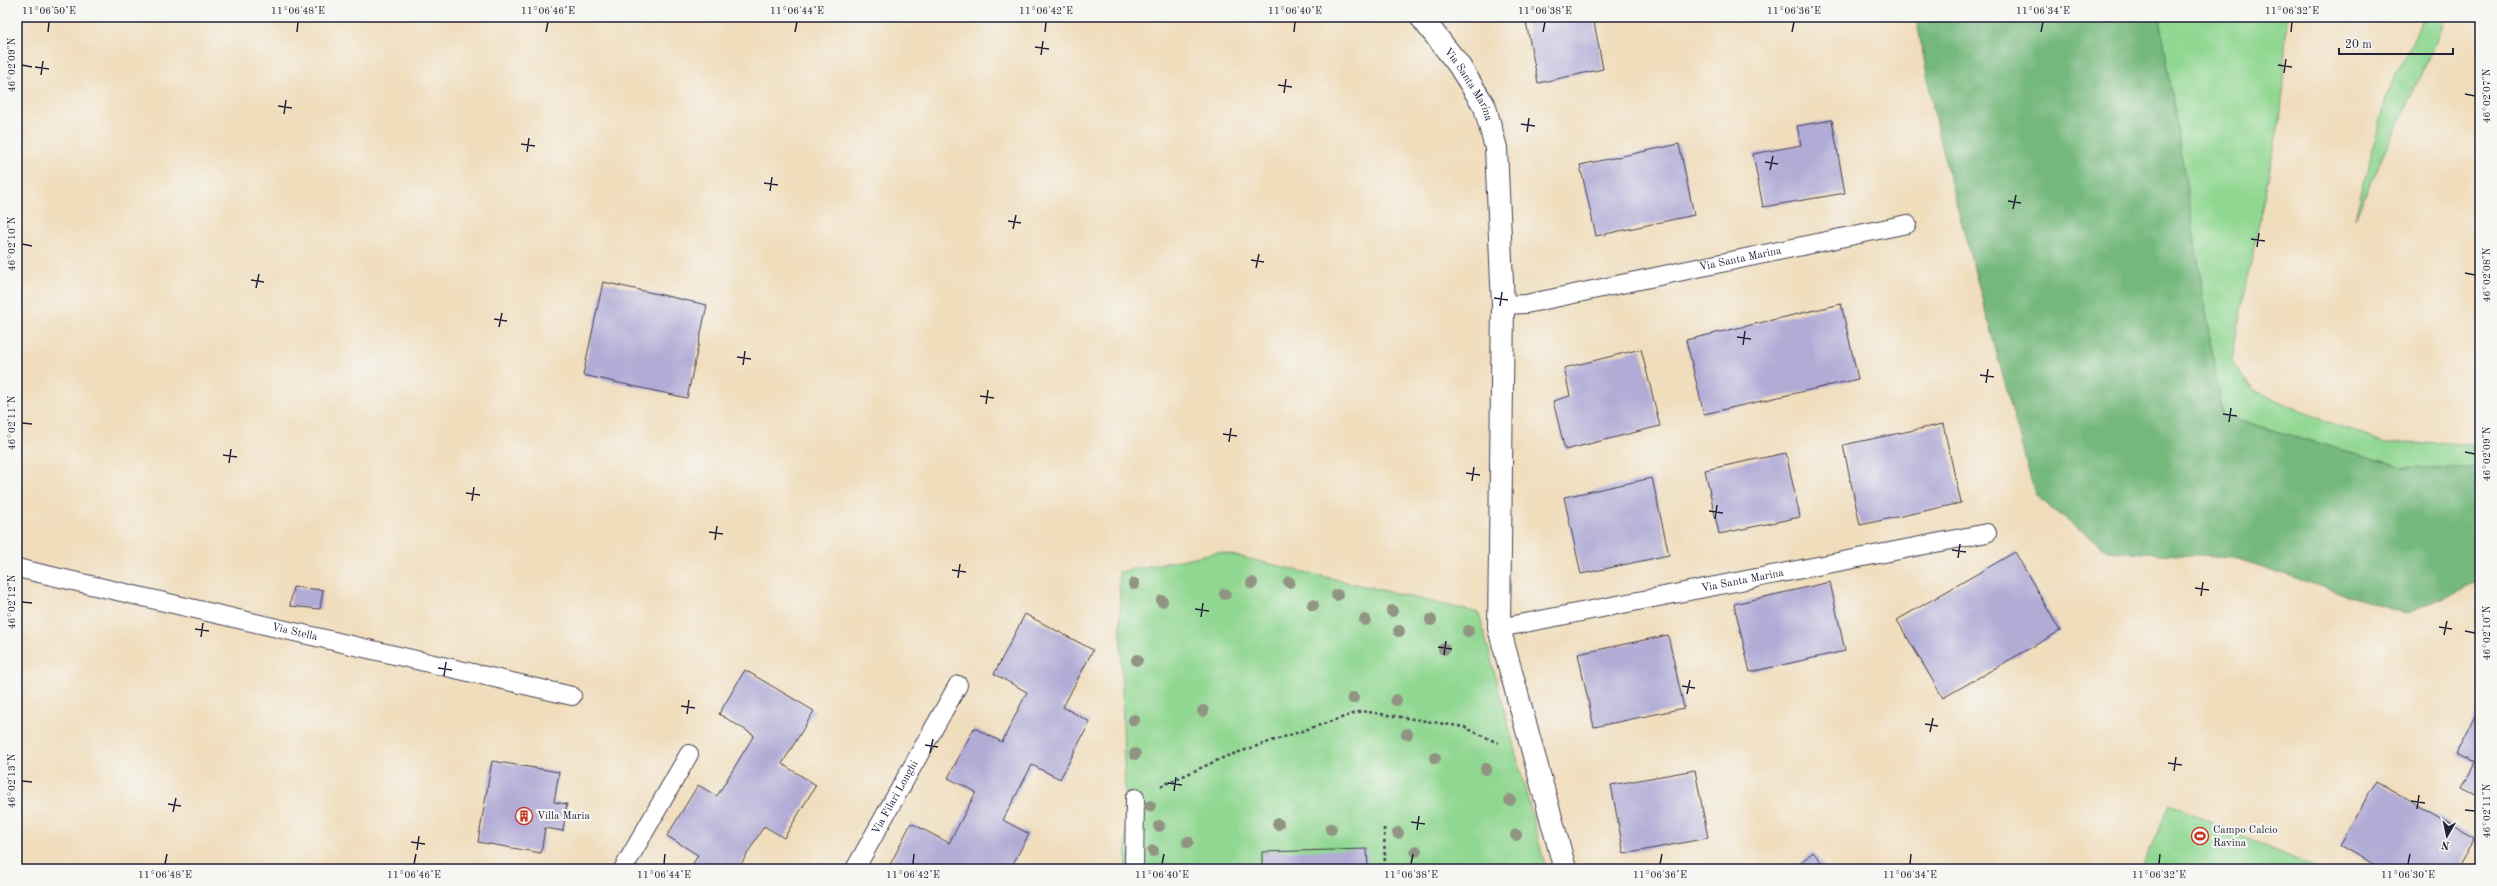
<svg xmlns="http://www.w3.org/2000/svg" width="2497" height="886" viewBox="0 0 2497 886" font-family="'Old Standard TT',serif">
<rect width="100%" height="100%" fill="#f6f6f2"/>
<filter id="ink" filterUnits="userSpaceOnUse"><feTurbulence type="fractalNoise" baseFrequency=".025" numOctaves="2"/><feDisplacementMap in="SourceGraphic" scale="8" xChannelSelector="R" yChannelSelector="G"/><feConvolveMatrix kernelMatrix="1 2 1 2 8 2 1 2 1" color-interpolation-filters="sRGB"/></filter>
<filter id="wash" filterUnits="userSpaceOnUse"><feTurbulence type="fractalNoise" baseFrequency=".012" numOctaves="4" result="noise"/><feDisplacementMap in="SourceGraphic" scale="16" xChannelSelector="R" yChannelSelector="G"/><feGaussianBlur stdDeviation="0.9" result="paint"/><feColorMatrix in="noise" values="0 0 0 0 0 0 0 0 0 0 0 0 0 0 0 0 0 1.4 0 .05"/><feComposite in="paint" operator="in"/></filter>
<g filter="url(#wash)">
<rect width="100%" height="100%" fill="#f0ddbc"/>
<path fill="#90d791" stroke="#597c66" d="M2160 17H2287L2281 114 2231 361 2253 390 2310 415 2384 443 2480 444V469L2403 467 2222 416Z
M2424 17H2447L2355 218 2386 95Z
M1219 552 1479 613 1546 869H1127L1119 572Z
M2170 804 2318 869H2141Z"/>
<path fill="#74b87b" stroke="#4b6d5b" d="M1916 17H2160L2222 416 2403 467 2480 469V581L2405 614 2235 558 2108 551 2035 495 1939 139Z"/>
<g id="blocks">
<path fill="#b1abd6" d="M1525 17H1593L1603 69 1538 83Z
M1832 120 1845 193 1763 207 1753 154 1801 145 1797 126Z
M1679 144 1694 215 1596 236 1580 165Z
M603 282 707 305 687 398 583 375Z
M1841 304 1858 379 1704 414 1686 340Z
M1641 349 1660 426 1565 450 1553 401 1570 396 1564 368Z
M1943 424 1961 503 1860 525 1843 445Z
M1786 453 1800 517 1719 534 1705 470Z
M1652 478 1669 555 1581 574 1564 497Z
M2015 552 2060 631 1943 698 1897 620Z
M1830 582 1845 651 1750 672 1734 604Z
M293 587 323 590 320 609 290 606Z
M1025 614 1093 650 1063 707 1090 722 1060 779 1032 765 1003 820 1029 834 1010 869H888L911 823 949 843 976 792 948 778 974 728 1002 742 1027 692 994 674Z
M1668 635 1684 708 1594 727 1578 654Z
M745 670 814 711 782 764 816 785 784 838 764 826 738 869H690L698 855 667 836 698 785 717 796 754 735 719 714Z
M2480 706V797L2462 788 2475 763 2456 754Z
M492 761 559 772 554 802 567 804 563 831 545 828 541 853 478 842Z
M1695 770 1708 838 1624 854 1611 785Z
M2376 781 2475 838 2457 869H2382L2340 845Z
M1367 849 1368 869H1262V852Z
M1813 852 1827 869H1793Z"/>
</g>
</g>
<g filter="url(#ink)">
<use href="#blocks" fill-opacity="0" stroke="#413e4e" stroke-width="1"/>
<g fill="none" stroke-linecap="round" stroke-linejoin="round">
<g stroke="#413e4e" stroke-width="20">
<g id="service">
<path id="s1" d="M1503 305 1526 304 1907 224"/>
<path id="s2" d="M17 568 572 696"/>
<path id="s3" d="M1499 628 1987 533"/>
<path d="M623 869 689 754"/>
<path id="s4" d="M855 869 958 685"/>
<path d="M1134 869 1135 798"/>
</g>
</g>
<g stroke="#413e4e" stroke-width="24">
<g id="minor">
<path id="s5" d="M1421 17 1458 64 1485 107 1496 148 1503 305 1499 628 1565 869"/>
</g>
</g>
<path stroke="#413e4e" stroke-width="2.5" stroke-dasharray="3 3" stroke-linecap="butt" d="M1161 786 1227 756 1362 711 1464 727 1498 743
M1384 828 1385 869"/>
<use href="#service" stroke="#fff" stroke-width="18"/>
<use href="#minor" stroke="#fff" stroke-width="22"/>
</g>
<g fill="#919483">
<circle cx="1289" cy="582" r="6"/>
<circle cx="1252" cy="583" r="6"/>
<circle cx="1134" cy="584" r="6"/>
<circle cx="1225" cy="594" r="6"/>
<circle cx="1337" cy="595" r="6"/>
<circle cx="1162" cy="601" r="6"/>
<circle cx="1313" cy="605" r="6"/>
<circle cx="1392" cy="611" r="6"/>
<circle cx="1365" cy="620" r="6"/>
<circle cx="1431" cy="620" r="6"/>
<circle cx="1399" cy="631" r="6"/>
<circle cx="1468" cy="631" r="6"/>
<circle cx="1444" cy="649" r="6"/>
<circle cx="1137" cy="660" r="6"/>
<circle cx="1353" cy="698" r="6"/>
<circle cx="1396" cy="700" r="6"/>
<circle cx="1203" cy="711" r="6"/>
<circle cx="1134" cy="720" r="6"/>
<circle cx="1407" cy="734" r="6"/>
<circle cx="1135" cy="754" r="6"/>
<circle cx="1435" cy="758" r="6"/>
<circle cx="1486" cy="769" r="6"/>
<circle cx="1510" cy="800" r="6"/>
<circle cx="1150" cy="806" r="6"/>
<circle cx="1278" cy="824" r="6"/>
<circle cx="1159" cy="826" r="6"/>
<circle cx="1331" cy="829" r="6"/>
<circle cx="1398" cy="833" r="6"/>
<circle cx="1516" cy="835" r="6"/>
<circle cx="1188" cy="842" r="6"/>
<circle cx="1153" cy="851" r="6"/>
<circle cx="1416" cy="851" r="6"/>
</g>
</g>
<path fill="none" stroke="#22223b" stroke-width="1.5" d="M48 32 49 22M297 32 298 22M546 32 548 22M795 32 797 22M1045 32 1046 22M1294 32 1295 22M1543 32 1545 22M1792 32 1794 22M2041 32 2043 22M2291 32 2292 22M1035 47 1049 49M1041 55 1043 41M22 65 32 67M2278 65 2292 67M35 67 49 69M2284 73 2286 59M41 75 43 61M1278 85 1292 87M1284 93 1286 79M2465 94 2475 96M278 106 292 108M284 114 286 100M1521 124 1535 126M1527 132 1529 118M521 144 535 146M527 152 529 138M1765 162 1778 164M1770 170 1773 156M764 183 778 185M770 191 772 177M2008 201 2021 203M2013 209 2016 195M1008 221 1021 223M1013 229 1016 215M2251 239 2265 241M22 244 32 246M2257 247 2259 233M1251 260 1264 262M1256 268 1259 254M2465 273 2475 275M251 280 264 282M256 288 259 274M1494 298 1508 300M1500 306 1502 292M494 319 507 321M499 327 502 313M1737 337 1751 339M1743 345 1745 331M737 357 751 359M743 365 745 351M1980 375 1994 377M1986 383 1988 369M980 396 994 398M986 404 988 390M2223 414 2237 416M2229 422 2231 408M22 423 32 424M1223 434 1237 436M1229 442 1231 428M2465 452 2475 454M223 455 237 457M229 463 231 449M1466 473 1480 475M1472 481 1474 467M466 493 480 495M472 501 474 487M1709 511 1723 513M1715 519 1717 505M709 532 723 534M715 540 717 526M1952 550 1966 552M1958 558 1960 544M952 570 966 572M958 578 960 564M2195 588 2209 590M2201 596 2203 582M22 602 32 603M1195 609 1209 611M1201 617 1203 603M2439 627 2452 629M195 629 209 631M2465 631 2475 633M2444 635 2447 621M201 637 203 623M1438 647 1452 649M1444 655 1446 641M438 668 452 670M444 676 446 662M1682 686 1695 688M1687 694 1690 680M681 706 695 708M687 714 689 700M1925 724 1938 726M1930 732 1933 718M925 745 938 747M930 753 933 739M2168 763 2182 765M2174 771 2176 757M22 781 32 782M1168 783 1182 785M1174 791 1176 777M2411 801 2425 803M168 804 181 806M2417 809 2419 795M2465 810 2475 811M173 812 176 798M1411 822 1425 824M1417 830 1419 816M411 842 425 844M417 850 419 836M165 864 167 854M414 864 416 854M664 864 665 854M913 864 914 854M1162 864 1164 854M1411 864 1413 854M1660 864 1662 854M1910 864 1911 854M2159 864 2160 854M2408 864 2410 854"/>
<defs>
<g id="building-ring" transform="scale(0.9)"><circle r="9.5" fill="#f6f6f2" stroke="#c8321e" stroke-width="1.5"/><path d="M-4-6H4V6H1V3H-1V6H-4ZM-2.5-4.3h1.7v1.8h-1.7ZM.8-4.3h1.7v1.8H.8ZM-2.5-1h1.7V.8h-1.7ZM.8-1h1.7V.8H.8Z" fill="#c8321e"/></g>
<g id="stadium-ring" transform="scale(0.9)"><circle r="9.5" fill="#f6f6f2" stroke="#c8321e" stroke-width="1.5"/><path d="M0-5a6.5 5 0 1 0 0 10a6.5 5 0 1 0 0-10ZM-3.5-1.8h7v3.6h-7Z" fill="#c8321e"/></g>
</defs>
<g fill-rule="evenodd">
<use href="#building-ring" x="524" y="816"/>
<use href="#stadium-ring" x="2200" y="836"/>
</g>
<g text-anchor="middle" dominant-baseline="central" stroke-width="4" stroke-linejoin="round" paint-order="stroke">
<g font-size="11" fill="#22223b" stroke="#f6f6f2">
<text stroke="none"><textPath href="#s5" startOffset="83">Via Santa Marina</textPath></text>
<text stroke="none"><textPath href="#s1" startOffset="242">Via Santa Marina</textPath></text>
<text stroke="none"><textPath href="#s3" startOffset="248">Via Santa Marina</textPath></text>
<text stroke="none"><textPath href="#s2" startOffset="285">Via Stella</textPath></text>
<text stroke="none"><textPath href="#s4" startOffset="82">Via Filari Longhi</textPath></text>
</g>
<g font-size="11" fill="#22223b" stroke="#f6f6f2" text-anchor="start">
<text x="537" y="816">Villa Maria</text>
<text x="2213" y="830">Campo Calcio<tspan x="2213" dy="13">Ravina</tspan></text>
</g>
</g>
<rect width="2497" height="886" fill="none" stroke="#f6f6f2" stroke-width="44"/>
<g transform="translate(2447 836) rotate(189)" stroke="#f6f6f2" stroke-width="3" paint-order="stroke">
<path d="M0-3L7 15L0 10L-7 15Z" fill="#22223b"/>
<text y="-6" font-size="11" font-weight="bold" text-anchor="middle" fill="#22223b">N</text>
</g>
<path d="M2339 48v6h114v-6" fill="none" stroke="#22223b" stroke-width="2"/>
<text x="2345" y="48" font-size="12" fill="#22223b" stroke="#f6f6f2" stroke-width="3" paint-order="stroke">20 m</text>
<rect x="22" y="22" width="2453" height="842" fill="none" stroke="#22223b" stroke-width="1.5"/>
<g font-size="10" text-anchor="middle" fill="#22223b">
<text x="49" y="14">11°06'50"E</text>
<text x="298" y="14">11°06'48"E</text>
<text x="548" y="14">11°06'46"E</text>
<text x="797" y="14">11°06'44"E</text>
<text x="1046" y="14">11°06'42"E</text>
<text x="1295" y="14">11°06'40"E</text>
<text x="1545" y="14">11°06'38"E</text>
<text x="1794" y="14">11°06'36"E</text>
<text x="2043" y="14">11°06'34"E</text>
<text x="2292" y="14">11°06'32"E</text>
<text transform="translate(11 65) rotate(-90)" y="4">46°02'09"N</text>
<text transform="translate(2486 96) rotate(-90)" y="4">46°02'07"N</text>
<text transform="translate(11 244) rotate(-90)" y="4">46°02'10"N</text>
<text transform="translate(2486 275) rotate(-90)" y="4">46°02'08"N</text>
<text transform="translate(11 423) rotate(-90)" y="4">46°02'11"N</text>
<text transform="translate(2486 454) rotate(-90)" y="4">46°02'09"N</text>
<text transform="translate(11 602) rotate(-90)" y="4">46°02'12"N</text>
<text transform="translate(2486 633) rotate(-90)" y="4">46°02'10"N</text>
<text transform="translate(11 781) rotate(-90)" y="4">46°02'13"N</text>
<text transform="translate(2486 811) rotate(-90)" y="4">46°02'11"N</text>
<text x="165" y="878">11°06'48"E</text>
<text x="414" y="878">11°06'46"E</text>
<text x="664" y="878">11°06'44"E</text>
<text x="913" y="878">11°06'42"E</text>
<text x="1162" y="878">11°06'40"E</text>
<text x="1411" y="878">11°06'38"E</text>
<text x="1660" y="878">11°06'36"E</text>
<text x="1910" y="878">11°06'34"E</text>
<text x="2159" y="878">11°06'32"E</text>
<text x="2408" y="878">11°06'30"E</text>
</g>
</svg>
